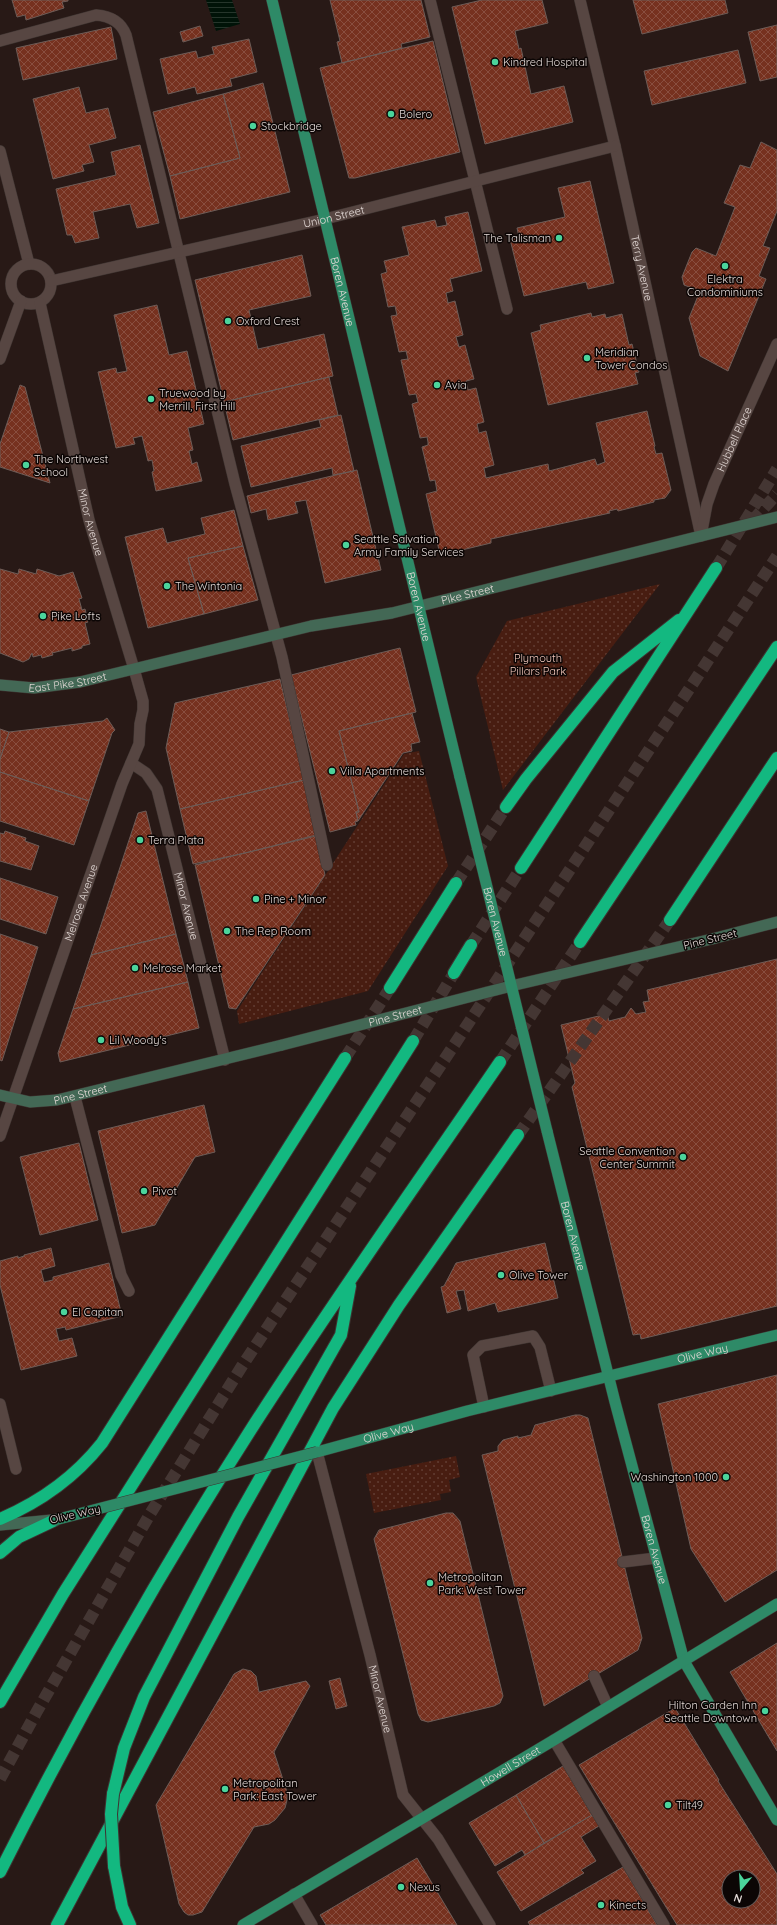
<svg xmlns="http://www.w3.org/2000/svg" width="777" height="1925" viewBox="0 0 777 1925" font-family="Quicksand,sans-serif">
<defs>
<pattern id="grass-dots" width="8" height="8" patternUnits="userSpaceOnUse"><rect width="8" height="8" fill="#481d11"/><path d="M2 2h.1M6 6h.1" fill="none" stroke="#623d33" stroke-width="1.8" stroke-linecap="round"/></pattern>
<pattern id="water-rules" width="6" height="5" patternUnits="userSpaceOnUse"><rect width="6" height="5" fill="#001308"/><path d="M0 2.5h6" fill="none" stroke="#25352b"/></pattern>
<pattern id="building-cross-hatch" width="8" height="8" patternUnits="userSpaceOnUse"><rect width="8" height="8" fill="#76311f"/><path d="M0 0l8 8M0 8l8-8" fill="none" stroke="#894e3f"/></pattern>
</defs>
<rect width="100%" height="100%" fill="#281916"/>
<path fill="url(#grass-dots)" d="M660 584 503 790 476 677 507 621Z
M419 751 448 866 368 991 239 1024 237 1011 404 754Z
M456 1456 460 1477 449 1480 451 1492 440 1494 441 1500 374 1513 366 1474Z"/>
<path fill="url(#water-rules)" d="M206 0H232L240 24 216 31Z"/>
<path fill="url(#building-cross-hatch)" stroke="#6d5c57" fill-rule="evenodd" d="M12 0H68V1L62 2 64 8 26 20 25 15 17 17Z
M330 0H421L430 37 401 44 402 48 342 63 337 42 340 41Z
M482 0H542L548 23 515 31 519 49 521 48 531 94 564 86 573 122 485 144 452 7Z
M633 0H725L728 13 642 34Z
M777 25V77L760 81 748 32Z
M200 26 203 36 183 42 180 32Z
M111 27 117 59 23 80 16 48Z
M249 39 257 72 230 79 232 86 197 94 195 87 168 94 160 59 196 51 198 58 214 54 212 47Z
M433 41 460 152 355 178H349L320 68Z
M738 50 746 83 652 105 644 71Z
M263 83 290 192 180 219 170 176 240 158 223 94Z
M79 87 86 113 108 108 116 138 89 145 94 162 82 165 84 171 53 179 33 99Z
M223 94 240 158 170 176 153 112Z
M761 142 777 150V211L763 246 770 248 759 276 766 279 728 371 700 356 689 318 700 291 684 285 682 277 692 252 696 248 716 256 735 207 724 203 740 165 750 168Z
M140 145 159 223 137 228 130 204 93 212 99 238 75 243 72 235H67L56 189 116 175 111 152Z
M590 181 614 283 588 289 586 282 524 296 510 239 519 237 517 228 565 217 558 188Z
M468 212 482 271 450 279 453 291 446 293 448 303 455 301 463 335 456 337 459 347 465 345 474 379 466 381 468 390 476 388 484 422 477 424 479 433 486 431 494 465 484 468 486 478 548 464 549 471 595 459 597 465 605 462 596 423 647 411 655 446 654 447 656 454 662 453 671 490 665 498 654 500V502L618 511 617 509 609 511 610 513 491 539V543L445 554 439 550 426 494 437 491 435 480 430 481 422 447 428 445V442L427 437 420 438 412 404 418 402 416 394 409 395 401 360 408 359 406 351 399 352 391 316 397 315 395 306 388 307 381 274 387 272 384 261 409 255 402 227 435 220 437 227 447 225 445 217Z
M302 255 311 296 249 310 258 349 324 334 333 376 224 402 195 280Z
M157 305 169 355 187 351 204 424 188 428 193 450 189 451 192 464 197 462 202 481 156 491 152 472 154 471 152 460 148 461 142 436 133 438 135 444 116 448 98 372 116 368 117 373 127 371 114 315Z
M591 313 592 317 605 314 606 318 622 314 629 345 632 344 639 372 635 373 638 384 548 405 531 333 541 330 540 325Z
M329 377 338 415 233 440 224 402Z
M20 385 25 387 50 483 0 467V444Z
M341 415 354 471 333 475 332 468 251 487 241 446 321 427 319 420Z
M357 470 381 570 325 583 306 500 295 502 298 513 268 520 266 509 251 513 247 496Z
M234 510 243 546 188 558 204 614 148 628 125 537 163 528 167 543 205 534 201 518Z
M243 546 258 600 204 614 188 558Z
M0 569 18 574 19 569 36 574 37 569 59 576 73 572 82 598 79 599 82 610 85 609 88 622 85 623 90 644 82 646V648L72 651V648L52 653 53 655 42 658 41 655 33 657 32 653 29 659 23 662 0 653Z
M400 648 416 712 339 731 359 812H356L358 821 355 822 356 825 330 832 291 675Z
M280 679 304 780 180 809 166 748 175 703Z
M412 713 420 742 411 744 412 751 403 753 358 821 356 812H359L339 731Z
M107 718 115 730 112 733 89 801 0 772V759L9 732 103 721Z
M0 729 9 732 0 759Z
M0 772 89 801 74 845 0 821Z
M304 780 316 835 245 853 193 864 180 809Z
M146 811 176 934 91 955 138 813Z
M5 831 26 838 25 841 39 846 31 870 0 861V833L4 834Z
M316 836 325 875 236 1009 229 1008 195 865Z
M0 878 58 897 46 934 0 919Z
M0 934 38 947 2 1061 0 1060Z
M176 934 188 982 73 1009 91 955Z
M777 959V1306L641 1339 640 1334 633 1335 572 1087 575 1083 561 1025 607 1014 609 1021 625 1017 631 1008 636 1014 646 1012 643 1002 649 1001 647 990Z
M188 982 199 1028 60 1062 58 1053 73 1009Z
M204 1105 215 1152 195 1157 155 1225 122 1233 98 1131Z
M79 1143 98 1220 40 1235 20 1157Z
M545 1243 558 1298 498 1312 495 1303 468 1311 464 1290 456 1291 461 1309 447 1313 441 1287 444 1286 456 1263Z
M51 1248 55 1266 41 1270 44 1282 53 1280V1277L109 1263 122 1316 66 1330 65 1327 56 1329 59 1341 72 1338 77 1356 21 1370 0 1285V1261L18 1256V1258L24 1256V1255Z
M777 1375V1570L725 1602 691 1549 658 1404Z
M575 1415H580L588 1418 642 1638 638 1650 544 1706 482 1455 498 1451V1446L503 1440 518 1436V1438L531 1435 535 1425Z
M446 1513H453L460 1521 503 1696 500 1703 494 1706 428 1722 421 1720 418 1714 374 1539 379 1530Z
M777 1643V1751L730 1672Z
M243 1669 251 1671 256 1676 259 1692 306 1681 310 1686 274 1752 287 1792V1800L285 1808 275 1820 269 1824 254 1827 202 1912 193 1915H188L184 1912 179 1904 156 1805 234 1674Z
M340 1678 347 1706 336 1709 329 1681Z
M675 1708 719 1780 718 1781 777 1874V1925H677L579 1765ZM729 1877H753V1901H729Z
M563 1766 592 1815 544 1843 516 1795Z
M516 1795 544 1843 525 1855 522 1850 495 1866 469 1823Z
M592 1815 599 1826 581 1837 596 1861 581 1870 584 1873 521 1911 497 1872Z
M417 1858 457 1925H326L320 1915Z
M623 1867 657 1925H530L528 1922Z"/>
<g fill="none" stroke-linecap="round" stroke-linejoin="round">
<path stroke="#443633" stroke-width="12" stroke-dasharray="12 6" stroke-linecap="butt" d="M752 521 777 494
M716 568 777 469
M456 883 506 807
M471 945 521 868
M413 1041 454 973
M345 1058 390 988
M500 1062 580 942
M518 1135 670 920
M0 1779 36 1713 150 1514 242 1366 777 556"/>
<g stroke="#3e3431" stroke-width="12">
<path id="service" d="M430 0 507 309
M0 41 96 15C110 16 121 22 126 35L235 484 282 657 327 865
M75 1097 117 1259 121 1275 129 1291
M484 1407 473 1355 482 1346 533 1336 540 1347 551 1391
M623 1562 656 1558
M594 1676 608 1707
M554 1740 664 1925
M294 1894 312 1925"/>
</g>
<g stroke="#3e3431" stroke-width="12">
<g id="minor">
<path id="s1" d="M580 0 615 146 701 536"/>
<path d="M0 151 29 264"/>
<circle cx="31" cy="284" r="20"/>
<path id="s2" d="M51 281 325 219 615 146"/>
<path id="s3" d="M40 303 89 520 134 669"/>
<path d="M0 359 21 301"/>
<path id="s4" d="M131 763 146 773 157 789 225 1060"/>
<path d="M0 1404 16 1469"/>
</g>
</g>
<g stroke="#3e3431" stroke-width="12">
<g id="tertiary">
<path id="s5" d="M701 536 707 504 714 484 777 344"/>
<path id="s6" d="M0 1136 122 784 139 744 140 724 143 710V701L134 669"/>
<path id="s7" d="M317 1452 370 1655 403 1795 438 1839 490 1925"/>
</g>
</g>
<g stroke="#3e3431" stroke-width="12">
<g id="secondary">
<path id="s8" d="M0 685 34 688 80 682 311 626 392 613 777 517"/>
<path d="M712 939 777 922"/>
<path id="s9" d="M0 1095 30 1102 57 1100 282 1045"/>
<path d="M0 1525 52 1520"/>
</g>
</g>
<g stroke="#3e3431" stroke-width="12">
<g id="primary">
<path id="s10" d="M272 0 460 777"/>
<path id="s11" d="M547 1131 615 1402 684 1661 777 1820"/>
<path id="s12" d="M317 1452 467 1411 777 1335"/>
<path id="s13" d="M243 1925 554 1740 777 1604"/>
</g>
</g>
<g stroke="#3e3431" stroke-width="14">
<path id="motorway" d="M506 807 526 779 613 672 679 620
M521 868 716 568
M670 920 777 758
M580 942 777 647
M454 973 471 945
M390 988 456 883
M0 1519C40 1502 75 1477 102 1443L345 1058
M0 1553 19 1537 55 1520
M0 1702 63 1594 413 1041
M113 1794 124 1748 144 1697 238 1517 341 1335 350 1286
M114 1866 122 1907 130 1925
M0 1872C76 1721 159 1573 250 1431 330 1306 416 1185 500 1062
M57 1925 333 1408 399 1305 518 1135"/>
</g>
<use href="#service" stroke="#574642" stroke-width="11"/>
<use href="#minor" stroke="#574642" stroke-width="11"/>
<use href="#tertiary" stroke="#574642" stroke-width="11"/>
<use href="#secondary" stroke="#436855" stroke-width="11"/>
<use href="#primary" stroke="#2e8a67" stroke-width="11"/>
<use href="#motorway" stroke="#13b880" stroke-width="12"/>
<g stroke="#3e3431" stroke-width="12" stroke-linecap="butt">
<g id="secondary-bridge">
<path id="s14" d="M282 1045 511 986 712 939"/>
</g>
</g>
<g stroke="#3e3431" stroke-width="12" stroke-linecap="butt">
<g id="primary-bridge">
<path id="s15" d="M460 777 547 1131"/>
<path d="M55 1520 317 1452"/>
</g>
</g>
<g stroke="#3e3431" stroke-width="14" stroke-linecap="butt">
<path id="motorway-bridge" d="M113 1794 111 1814 114 1866"/>
</g>
<use href="#secondary-bridge" stroke="#436855" stroke-width="11"/>
<use href="#primary-bridge" stroke="#2e8a67" stroke-width="11"/>
<use href="#motorway-bridge" stroke="#13b880" stroke-width="12"/>
</g>
<g fill="#4bd49b" stroke="#0c0605" stroke-width="1.5">
<circle cx="495" cy="62" r="4"/>
<circle cx="391" cy="114" r="4"/>
<circle cx="253" cy="126" r="4"/>
<circle cx="559" cy="238" r="4"/>
<circle cx="725" cy="266" r="4"/>
<circle cx="228" cy="321" r="4"/>
<circle cx="587" cy="358" r="4"/>
<circle cx="437" cy="385" r="4"/>
<circle cx="151" cy="399" r="4"/>
<circle cx="26" cy="465" r="4"/>
<circle cx="346" cy="545" r="4"/>
<circle cx="167" cy="586" r="4"/>
<circle cx="43" cy="616" r="4"/>
<circle cx="332" cy="771" r="4"/>
<circle cx="140" cy="840" r="4"/>
<circle cx="256" cy="899" r="4"/>
<circle cx="227" cy="931" r="4"/>
<circle cx="135" cy="968" r="4"/>
<circle cx="101" cy="1040" r="4"/>
<circle cx="683" cy="1157" r="4"/>
<circle cx="144" cy="1191" r="4"/>
<circle cx="501" cy="1275" r="4"/>
<circle cx="64" cy="1312" r="4"/>
<circle cx="726" cy="1477" r="4"/>
<circle cx="430" cy="1583" r="4"/>
<circle cx="765" cy="1711" r="4"/>
<circle cx="225" cy="1789" r="4"/>
<circle cx="668" cy="1805" r="4"/>
<circle cx="401" cy="1887" r="4"/>
<circle cx="601" cy="1905" r="4"/>
</g>
<g text-anchor="middle" dominant-baseline="central" stroke-width="3" stroke-linejoin="round" paint-order="stroke">
<g font-size="11" fill="#e3d9d6" stroke="#0c0605" text-anchor="start">
<text x="503" y="62">Kindred Hospital</text>
<text x="399" y="114">Bolero</text>
<text x="261" y="126">Stockbridge</text>
<text x="551" y="238" text-anchor="end">The Talisman</text>
<text x="725" y="279" text-anchor="middle">Elektra<tspan x="725" dy="13">Condominiums</tspan></text>
<text x="236" y="321">Oxford Crest</text>
<text x="595" y="352">Meridian<tspan x="595" dy="13">Tower Condos</tspan></text>
<text x="445" y="385">Avia</text>
<text x="159" y="393">Truewood by<tspan x="159" dy="13">Merrill, First Hill</tspan></text>
<text x="34" y="459">The Northwest<tspan x="34" dy="13">School</tspan></text>
<text x="354" y="539">Seattle Salvation<tspan x="354" dy="13">Army Family Services</tspan></text>
<text x="175" y="586">The Wintonia</text>
<text x="51" y="616">Pike Lofts</text>
<text x="340" y="771">Villa Apartments</text>
<text x="148" y="840">Terra Plata</text>
<text x="264" y="899">Pine + Minor</text>
<text x="235" y="931">The Rep Room</text>
<text x="143" y="968">Melrose Market</text>
<text x="109" y="1040">Lil Woody's</text>
<text x="675" y="1151" text-anchor="end">Seattle Convention<tspan x="675" dy="13">Center Summit</tspan></text>
<text x="152" y="1191">Pivot</text>
<text x="509" y="1275">Olive Tower</text>
<text x="72" y="1312">El Capitan</text>
<text x="718" y="1477" text-anchor="end">Washington 1000</text>
<text x="438" y="1577">Metropolitan<tspan x="438" dy="13">Park: West Tower</tspan></text>
<text x="757" y="1705" text-anchor="end">Hilton Garden Inn<tspan x="757" dy="13">Seattle Downtown</tspan></text>
<text x="233" y="1783">Metropolitan<tspan x="233" dy="13">Park: East Tower</tspan></text>
<text x="676" y="1805">Tilt49</text>
<text x="409" y="1887">Nexus</text>
<text x="609" y="1905">Kinects</text>
</g>
<g font-size="11" fill="#e3d9d6" stroke="#0c0605">
<text stroke="none"><textPath href="#s2" startOffset="290">Union Street</textPath></text>
<text stroke="none"><textPath href="#s1" startOffset="275">Terry Avenue</textPath></text>
<text stroke="none"><textPath href="#s10" startOffset="300">Boren Avenue</textPath></text>
<text stroke="none"><textPath href="#s5" startOffset="103">Hubbell Place</textPath></text>
<text stroke="none"><textPath href="#s3" startOffset="225">Minor Avenue</textPath></text>
<text stroke="none"><textPath href="#s8" startOffset="478">Pike Street</textPath></text>
<text stroke="none"><textPath href="#s10" startOffset="624">Boren Avenue</textPath></text>
<text stroke="none"><textPath href="#s8" startOffset="68">East Pike Street</textPath></text>
<text stroke="none"><textPath href="#s6" startOffset="247">Melrose Avenue</textPath></text>
<text stroke="none"><textPath href="#s4" startOffset="158">Minor Avenue</textPath></text>
<text stroke="none"><textPath href="#s15" startOffset="149">Boren Avenue</textPath></text>
<text transform="translate(710 939) rotate(-14)">Pine Street</text>
<text stroke="none"><textPath href="#s14" startOffset="117">Pine Street</textPath></text>
<text stroke="none"><textPath href="#s9" startOffset="82">Pine Street</textPath></text>
<text stroke="none"><textPath href="#s11" startOffset="108">Boren Avenue</textPath></text>
<text stroke="none"><textPath href="#s12" startOffset="398">Olive Way</textPath></text>
<text stroke="none"><textPath href="#s12" startOffset="74">Olive Way</textPath></text>
<text transform="translate(75 1514) rotate(-13)">Olive Way</text>
<text stroke="none"><textPath href="#s11" startOffset="432">Boren Avenue</textPath></text>
<text stroke="none"><textPath href="#s7" startOffset="255">Minor Avenue</textPath></text>
<text stroke="none"><textPath href="#s13" startOffset="311">Howell Street</textPath></text>
</g>
<g font-size="11" fill="#f4c9bd" stroke="#0c0605">
<text x="538" y="658">Plymouth<tspan x="538" dy="13">Pillars Park</tspan></text>
</g>
</g>
<g transform="translate(741 1889) rotate(198)"><circle r="19" fill="#0c0605" stroke="#625a59"/>
<path d="M0-3L7 15L0 10L-7 15Z" fill="#4bd49b"/>
<text y="-6" font-size="11" font-weight="bold" text-anchor="middle" fill="#e3d9d6">N</text>
</g>
</svg>
